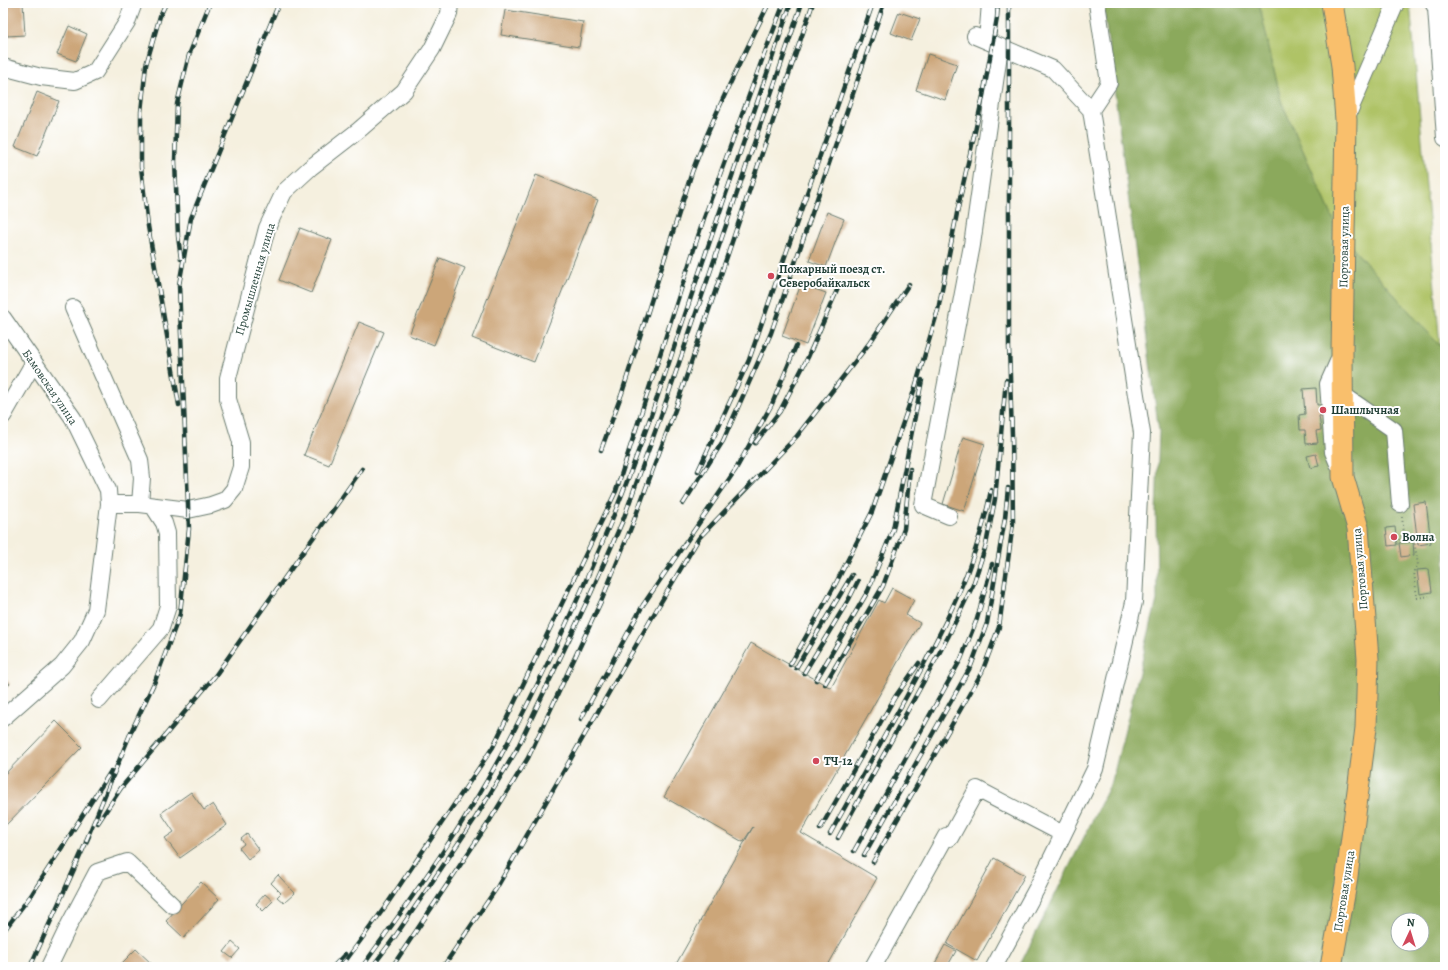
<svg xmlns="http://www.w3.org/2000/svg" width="1448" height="970" viewBox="0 0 1448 970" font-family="Alegreya,serif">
<rect width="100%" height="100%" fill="#fff"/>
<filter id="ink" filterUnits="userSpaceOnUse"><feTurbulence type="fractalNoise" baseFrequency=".025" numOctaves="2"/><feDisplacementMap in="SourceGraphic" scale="8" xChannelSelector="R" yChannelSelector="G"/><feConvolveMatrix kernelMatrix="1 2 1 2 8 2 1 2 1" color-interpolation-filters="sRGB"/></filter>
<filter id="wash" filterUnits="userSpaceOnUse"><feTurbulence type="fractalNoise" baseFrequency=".012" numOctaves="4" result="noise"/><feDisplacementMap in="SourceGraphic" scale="16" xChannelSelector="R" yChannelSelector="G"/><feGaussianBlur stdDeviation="0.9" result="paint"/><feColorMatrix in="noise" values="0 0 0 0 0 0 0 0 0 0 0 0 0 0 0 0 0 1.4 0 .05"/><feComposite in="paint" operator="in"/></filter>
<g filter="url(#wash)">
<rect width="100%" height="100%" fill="#f5f0df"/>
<path fill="#afc366" stroke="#67804d" d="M1259 3H1410L1440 346 1340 234 1281 101Z"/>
<path fill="#8ba95b" stroke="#557348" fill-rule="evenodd" d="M1103 3H1259L1281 101 1340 234 1440 346 1445 349V967H1019L1112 781 1157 600 1156 512 1159 432ZM1398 920H1422V944H1398Z"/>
<g id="blocks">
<path fill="#cca679" d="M4 3H23L25 35 7 36Z
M505 10 583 22 579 47 501 35Z
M899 12 920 19 911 41 891 33Z
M69 26 87 34 76 61 57 54Z
M928 54 957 64 945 100 916 90Z
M37 92 59 101 37 156 15 147Z
M536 175 598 200 534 362 472 338Z
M827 212 844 219 826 267 809 261Z
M300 228 332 240 311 293 279 280Z
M440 258 465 268 434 345 409 335Z
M801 284 826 293 806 345 782 336Z
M359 322 384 332 329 465 304 455Z
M1316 388 1317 405 1327 404 1328 415 1319 416 1321 430 1316 431 1318 443 1306 444 1305 430H1300L1299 415 1305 414 1303 389Z
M963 437 985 444 964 511 943 504Z
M1316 454 1319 466 1310 468 1307 456Z
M1426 502 1431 543 1418 545 1413 504Z
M1395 527 1397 545 1388 546 1386 528Z
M1413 542 1414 555 1401 557 1399 543Z
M1429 569 1432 592 1420 594 1417 570Z
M892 588 914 600 906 615 920 623 801 833 877 878 827 967 675 966 753 827 743 842 664 797 751 643 831 688 879 600 884 603Z
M3 676 10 684 3 690Z
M56 721 82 747 3 828V776Z
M191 792 204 810 213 804 227 825 180 858 165 838 174 832 161 813Z
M247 834 259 850 248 859 239 848 244 844 241 839Z
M994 858 1025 875 977 961 947 944Z
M278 875 295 893 284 903 277 897 281 893 271 883Z
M201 882 219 899 184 938 166 921Z
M265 894 273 901 263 911 256 904Z
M232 942 240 949 232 958 224 952Z
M945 945 956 951 947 967H933Z
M136 949 152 964 149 967H124L121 964Z"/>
</g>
</g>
<g filter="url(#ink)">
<use href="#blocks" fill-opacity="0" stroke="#6a7c70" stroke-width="1"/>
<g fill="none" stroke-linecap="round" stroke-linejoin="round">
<g stroke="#6a7c70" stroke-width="18">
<path id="minor" d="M1433 3 1436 8 1445 138
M975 36 1053 69 1091 110 1142 433 1134 602 1095 769 1038 886 994 967
M987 41 990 3
M3 67 41 77 75 81 95 72 127 22 134 3
M1091 110 1109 83 1097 3
M1346 119 1396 3
M73 308 140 460 142 478 140 504
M3 318 73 418 108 490 109 504 96 610 82 641 62 666 3 718
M1342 394 1394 430 1400 504
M3 416 34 362
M1338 464 1333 452 1328 384 1340 357
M109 504H140L188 510 211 505 225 500 234 489 241 467V442L228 399V378L267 228 284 192 310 168 359 130 404 91 432 49 449 14 450 3
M949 516 923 505 972 245 1000 47
M99 700 161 628 168 606 167 533 164 523 153 506
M49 967 70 923 97 872 127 862 172 905
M873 967 946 836 950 838 977 789 1063 834"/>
</g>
<g stroke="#6a7c70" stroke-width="23">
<path id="major" d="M1331 967 1346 884 1366 728 1368 659 1358 528 1343 477 1342 352 1346 120 1342 66 1332 3"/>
</g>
<path stroke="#6a7c70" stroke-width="2" stroke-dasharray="1 3" stroke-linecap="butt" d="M1402 517 1404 533 1414 540 1418 565 1414 571 1417 598 1429 596
M1399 540 1404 533"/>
<use href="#minor" stroke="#fff" stroke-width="16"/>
<use href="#major" stroke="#f9bf6c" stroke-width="21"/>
<g stroke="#1f3d34" stroke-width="4.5">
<path id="rail" d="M166 3 160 16 146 65 141 112V167L148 226 179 405
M181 259 178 236 175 161 177 104 189 55 210 3
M755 443 780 411 808 357 838 288
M601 450 622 393 692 172C714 114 742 59 769 3
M698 471 749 360 873 3
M683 504 723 441 771 333 884 3
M790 665 835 585 872 512 915 388 938 310 960 198 983 96 997 18 998 3
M796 668 852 575
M804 673 849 599 858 581
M816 680 868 591 893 529 922 380
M825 684 883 586 904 529 910 469
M581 719 643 605 736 469 772 404 796 346
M98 823 121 788 215 676 362 469
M820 829 895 697 919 663
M830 834C855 789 880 744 905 699 942 632 977 566 991 490
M838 838 948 637 973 585 986 545 995 499 1006 380
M86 841 131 732 155 681 180 614 189 529 179 285 191 218 279 3
M854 851 961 659 977 619 992 564
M864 855 971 666 987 623 1005 518 1008 488
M873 862 982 672 999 627 1013 523 1012 435 1009 347V3
M3 932 32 894 111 771
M30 967 89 836
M333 967 345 954
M341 967 385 907 493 747 616 491 704 218 762 60 784 3
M362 967C414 895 466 823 507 744 546 670 581 594 613 517 645 438 671 356 698 276 729 185 760 94 791 3
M372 967 394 938 432 882 476 817 516 751 591 593 623 520 664 407 802 3
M392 967 487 825 528 758 603 597 633 523 675 410 813 3
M443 967 496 889 658 607 699 538 797 436 871 341 909 284"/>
</g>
<use href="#rail" stroke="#fff" stroke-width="3" stroke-dasharray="9" stroke-linecap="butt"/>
</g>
</g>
<g fill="#d1495b" stroke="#fff" stroke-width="1.5">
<circle cx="771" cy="276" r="4"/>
<circle cx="1323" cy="410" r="4"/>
<circle cx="1394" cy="537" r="4"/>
<circle cx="816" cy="761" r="4"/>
</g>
<g text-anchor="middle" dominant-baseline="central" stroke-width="4" stroke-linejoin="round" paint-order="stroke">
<g font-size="12" fill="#1f3d34" stroke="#fff">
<text transform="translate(1344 247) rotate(-89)">Портовая улица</text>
<text transform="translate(255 279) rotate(-74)">Промышленная улица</text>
<text transform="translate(50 387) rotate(56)">Бамовская улица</text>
<text transform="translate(1360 569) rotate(-95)">Портовая улица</text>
<text transform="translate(1344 891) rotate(-81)">Портовая улица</text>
</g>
<g font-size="12" font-weight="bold" fill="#1f3d34" stroke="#fff" text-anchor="start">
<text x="779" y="269">Пожарный поезд ст.<tspan x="779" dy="14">Северобайкальск</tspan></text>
<text x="1331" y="410">Шашлычная</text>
<text x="1402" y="537">Волна</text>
<text x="824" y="761">ТЧ-12</text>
</g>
</g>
<rect width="1448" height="970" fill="none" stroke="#fff" stroke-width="16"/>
<g transform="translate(1410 932) rotate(4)"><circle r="19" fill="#ffffff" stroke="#a5b1ae"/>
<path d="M0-3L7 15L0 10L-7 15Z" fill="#d1495b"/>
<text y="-6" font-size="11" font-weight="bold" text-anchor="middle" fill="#1f3d34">N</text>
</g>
</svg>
